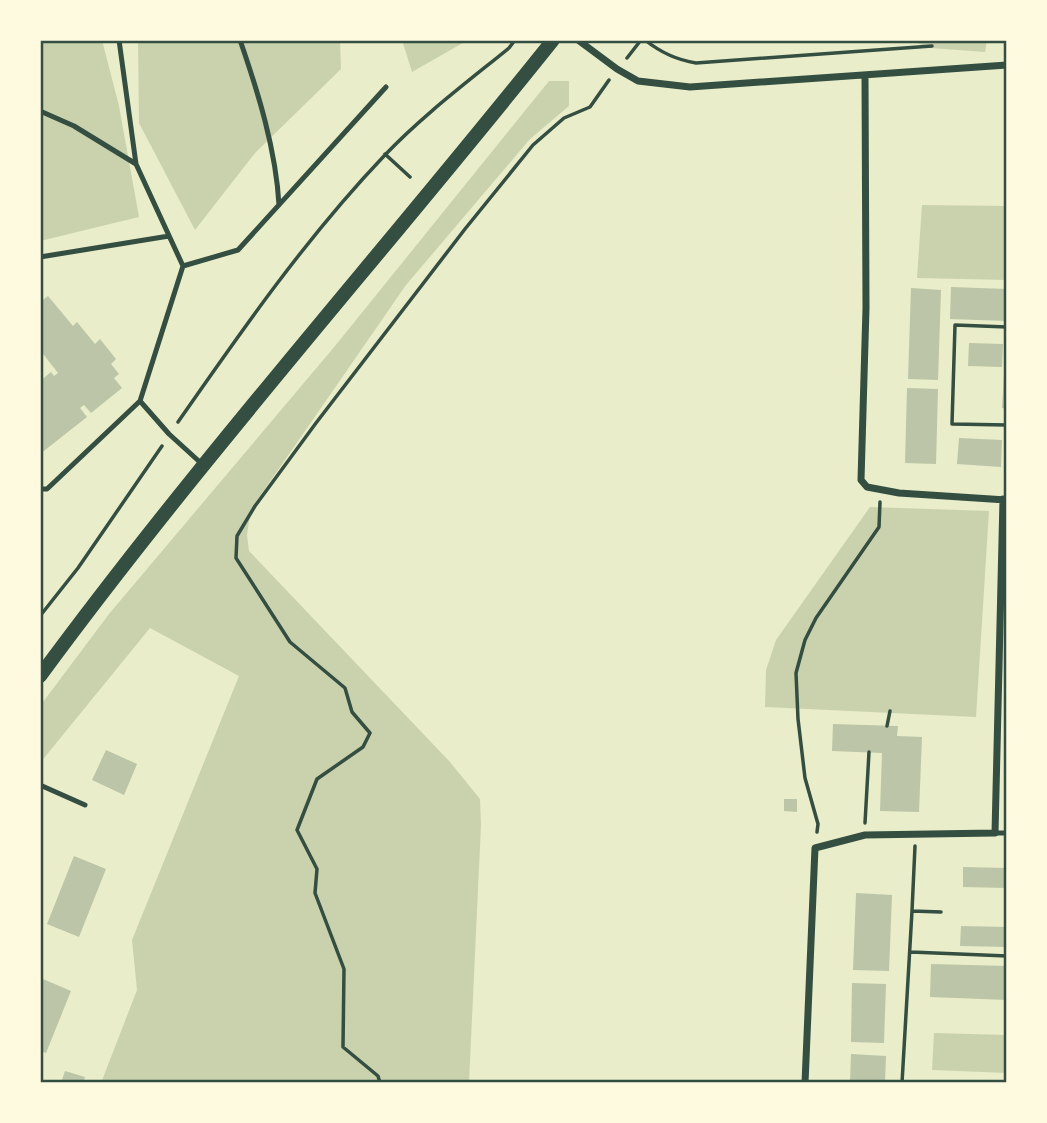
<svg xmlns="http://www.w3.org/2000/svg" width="1047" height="1123" viewBox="0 0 1047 1123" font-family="'Sofia Sans Condensed',sans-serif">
<rect width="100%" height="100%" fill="#e9edc9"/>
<path fill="#cad2ad" d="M40 40H102L119 106 139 217 40 241Z
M138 40H340L341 69 255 153 195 230 139 123Z
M402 40H468L412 72Z
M908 40H987L985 52 931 48Z
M549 81H569V106L530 139 406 285 251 509 247 535 249 551 450 762 480 799 481 825 469 1083H101L137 990 132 940 239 676 150 628 40 763V706L109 614 335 346Z
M922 205 1007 206V280L917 278Z
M870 507 989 511 976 717 765 707 766 670 776 640Z
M934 1033 1007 1035V1073L932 1070Z"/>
<path fill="#bcc5a7" d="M951 287 1007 289V321L950 319Z
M911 288 941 290 938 380 908 379Z
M48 296 73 326 77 322 95 344 100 339 116 359 111 364 119 374 114 378 122 388 91 413 84 405 80 408 87 417 40 454V381L51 372 54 376 58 373 40 350V302Z
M969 343 1003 344 1002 367 968 366Z
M1004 374H1007V409L1002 408Z
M907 388 938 389 936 464 905 463Z
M959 438 1002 440 1001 467 957 464Z
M833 724 898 726 897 736 922 737 919 812 880 811 882 753 832 751Z
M106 750 137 764 124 795 92 780Z
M784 799H797V812L784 811Z
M74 856 106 869 79 937 47 924Z
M963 867 1007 868V888L963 887Z
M856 893 892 895 889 971 853 970Z
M961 926 1007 927V947L960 946Z
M931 964 1007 966V1000L930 997Z
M43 979 71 991 46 1053 40 1051V987Z
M852 983 886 984 884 1043 851 1042Z
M851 1054 886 1056 885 1083H850Z
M65 1071 85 1077 83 1083H61Z"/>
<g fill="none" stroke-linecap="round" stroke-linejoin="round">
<path stroke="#344e41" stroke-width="3.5" d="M645 40C660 52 677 60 696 63L932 46
M627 58 641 40
M385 154 410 177
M1007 327 955 325 952 424 1007 425
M178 422C242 330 306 238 384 156 422 116 466 83 509 48L515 40
M40 616 78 568 162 446
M887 726 890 711
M865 823 869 752
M817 832 818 824 805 778 798 719 796 673 805 640 816 618 879 527 880 502
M912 911 915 846
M911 952 1007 956
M380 1083 378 1076 343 1047 344 969 315 893 317 869 297 830 317 779 363 747 370 733 352 712 345 688 290 642 236 558 237 536 255 506 316 423 465 229 533 145 564 118 590 107 609 80
M902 1083 912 911 941 912"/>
<path stroke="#344e41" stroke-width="5" d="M119 40 136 164
M240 40C258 92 276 150 279 205
M40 111 74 126 136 164 183 266 140 401 169 434 202 464
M40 257 169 236
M183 266 238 250 386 87
M40 489H47L140 401
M40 785 85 805
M995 833H1007"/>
<path stroke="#344e41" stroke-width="7" d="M578 40 617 69 638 81 690 87 1007 65
M865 75 866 308 861 480 867 487 899 493 1006 500
M805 1083 815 848 865 835 995 833 1003 499"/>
<path stroke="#344e41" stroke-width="14" d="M40 676C201 457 383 253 553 40"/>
</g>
<rect width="1047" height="1123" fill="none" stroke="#fefae0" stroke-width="84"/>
<rect x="42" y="42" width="963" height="1039" fill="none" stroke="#344e41" stroke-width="2.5"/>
</svg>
